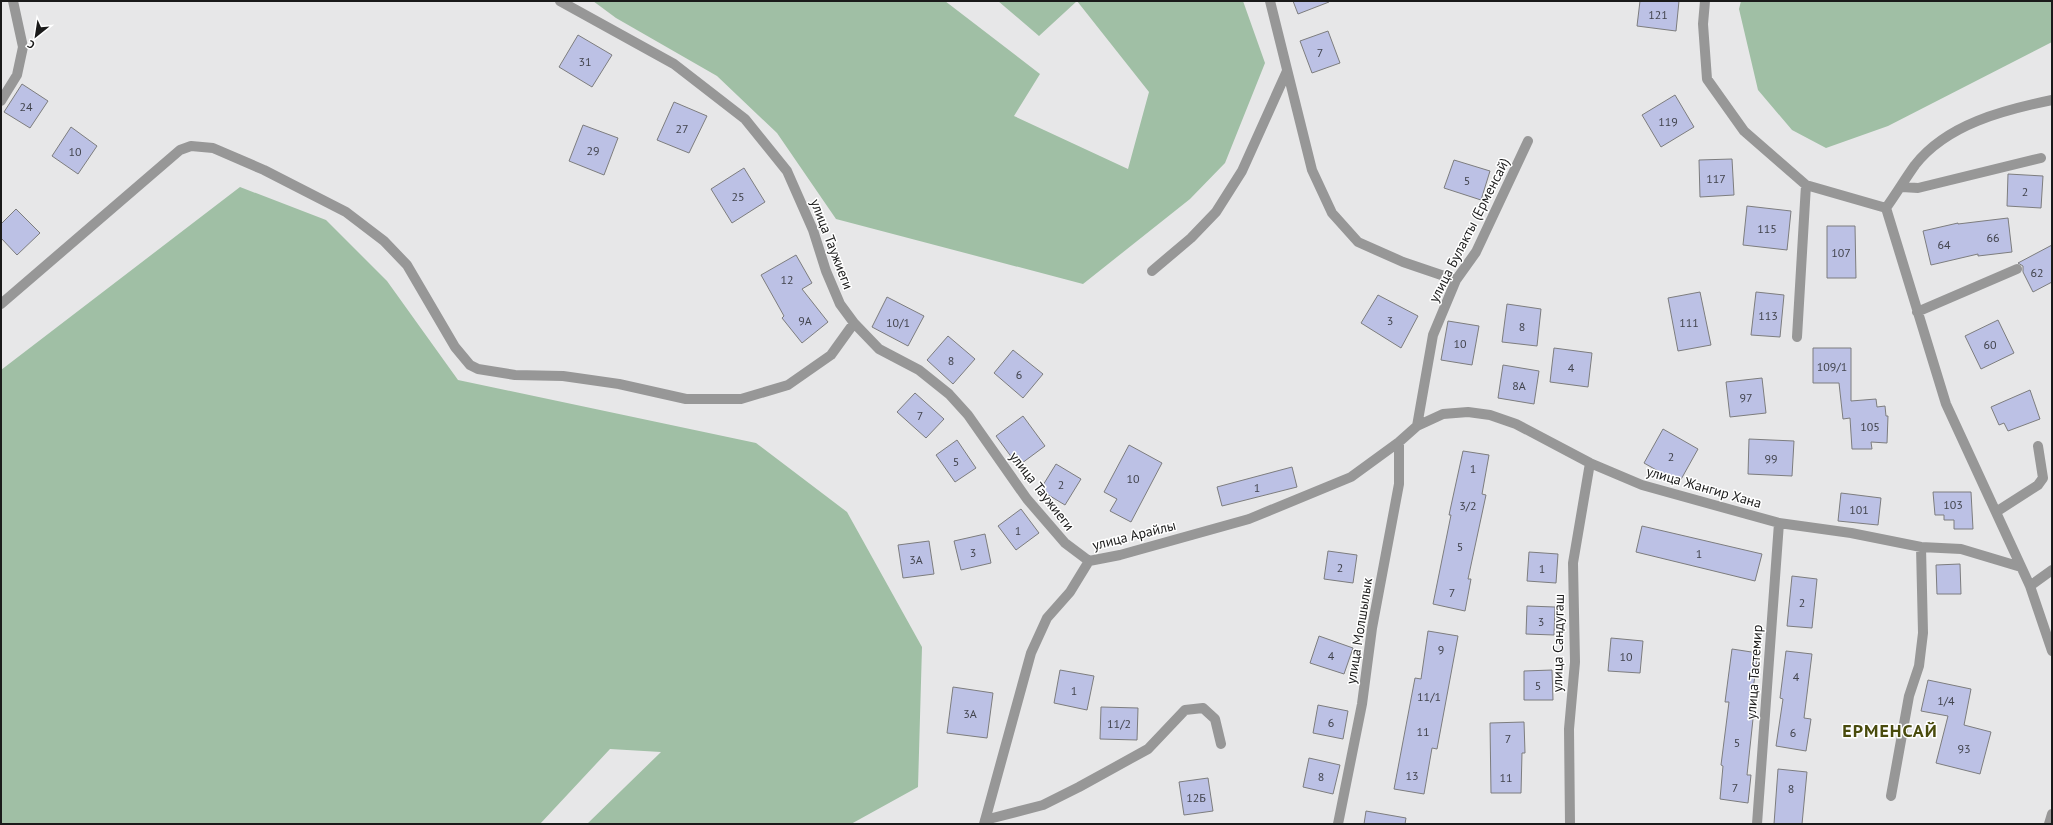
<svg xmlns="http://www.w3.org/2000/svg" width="2053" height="825" viewBox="0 0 2053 825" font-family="'PT Sans',sans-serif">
<rect width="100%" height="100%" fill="#e7e7e8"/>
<path fill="#a0bfa5" d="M593 1H945L1040 74 1014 116 1128 169 1149 92 1077 1 1039 36 998 1H1243L1265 63 1225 163 1190 199 1083 284 836 219 777 133 717 76 616 18Z
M1741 1H2052V42L1888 126 1826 148 1792 130 1758 90 1739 9Z
M240 187 326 220 387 281 458 380 756 443 847 512 922 647 918 787 851 824H587L661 752 610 749 540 824H1V370Z"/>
<path fill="#bcc1e5" stroke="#7d7d7e" d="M1293 1H1329V2L1298 14Z
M1640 1H1679L1676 31 1637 26Z
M1328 31 1340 63 1312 73 1300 41Z
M578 35 612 55 592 87 559 67Z
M22 84 48 101 30 128 4 112Z
M1675 95 1694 127 1661 147 1642 115Z
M674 102 707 116 689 153 657 140Z
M583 125 618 138 604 175 569 161Z
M71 127 97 146 78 174 52 156Z
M1732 159 1734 195 1700 197 1699 160Z
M1454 160 1490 171 1481 200 1444 188Z
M744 168 765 202 732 223 711 189Z
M2008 174 2043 176 2041 208 2007 206Z
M1747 206 1791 211 1787 250 1743 245Z
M16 209 40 233 17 255 1 238V224Z
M2008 218 2012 252 1978 256V254L1931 265 1923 231 1958 223V224Z
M1827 226H1855L1856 278H1827Z
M2052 245V282L2033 292 2023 272V266L2018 263Z
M796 255 812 283 802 289 828 322 802 343 782 318 784 316 761 275Z
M1700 292 1711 345 1678 351 1668 298Z
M1756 292 1784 295 1780 337 1751 335Z
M1378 295 1418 316 1401 348 1361 323Z
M887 297 924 316 908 346 872 327Z
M1507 304 1541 309 1537 346 1502 342Z
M1998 320 2014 353 1981 369 1965 336Z
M1448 321 1479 326 1472 365 1441 360Z
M948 336 975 359 953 384 927 360Z
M1554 348 1592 353 1588 387 1550 382Z
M1813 348H1851V401L1876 399 1877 407 1885 406 1886 416H1888L1887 443 1871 442 1872 449H1852L1850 418 1843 419 1839 383H1813Z
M1013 350 1043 374 1023 398 994 373Z
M1503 365 1539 371 1534 404 1498 398Z
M1762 378 1766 413 1730 417 1726 382Z
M2030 390 2040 419 2008 431 2004 423 1999 425 1991 407Z
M915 393 944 419 926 438 897 412Z
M1023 416 1045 446 1018 466 996 436Z
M1663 429 1698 449 1679 483 1644 463Z
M1749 439 1794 441 1792 476 1748 474Z
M957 440 976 468 955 482 936 455Z
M1129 445 1162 463 1131 522 1110 511 1117 499 1104 492Z
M1463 451 1489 455 1482 494 1486 495 1468 579H1471L1465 611 1433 604 1451 515H1449Z
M1056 464 1081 479 1065 505 1040 490Z
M1292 467 1297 487 1222 506 1217 487Z
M1933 492H1971L1973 529H1954V520H1944V515H1935Z
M1841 493 1881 498 1878 525 1838 521Z
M1021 509 1039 533 1016 550 998 526Z
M1642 526 1762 554 1755 581 1636 552Z
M985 534 991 563 961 570 954 541Z
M929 541 934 574 903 578 898 545Z
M1328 551 1357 555 1353 583 1324 579Z
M1529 552 1558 554 1556 583 1527 581Z
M1960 564 1961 594H1937L1936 565Z
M1792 576 1817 579 1812 628 1787 626Z
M1527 606 1555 607 1554 635 1526 634Z
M1428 631 1458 636 1437 749 1432 748 1424 794 1394 789 1415 678 1421 679Z
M1319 636 1353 648 1344 674 1310 663Z
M1611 638 1643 641 1640 673 1608 671Z
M1732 649 1758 653 1749 719H1753L1747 775H1751L1748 803 1720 799 1723 766 1721 765 1729 702H1725Z
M1786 651 1812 654 1804 718 1811 719 1806 751 1776 746 1783 699 1780 698Z
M1060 670 1094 676 1087 710 1054 703Z
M1552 670 1553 700H1524V671Z
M1928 680 1971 689 1964 725 1991 732 1980 774 1936 763 1948 716 1921 711Z
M953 687 993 693 987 738 947 733Z
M1318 705 1348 711 1343 739 1313 733Z
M1101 707 1138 708 1137 740 1100 739Z
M1524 722 1525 753H1522L1521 793H1491L1490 723Z
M1309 758 1340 765 1333 794 1303 787Z
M1778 769 1807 772 1802 824H1774Z
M1208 778 1213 811 1184 815 1179 782Z
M1366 811 1406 818 1405 824H1364Z"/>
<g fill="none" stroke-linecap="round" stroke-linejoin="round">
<path stroke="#979797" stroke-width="10" d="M560 1 674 64 745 119 787 171 813 230 826 271 840 304 854 323 879 349 919 370 949 394 968 415 1027 499 1065 543 1089 561
M1270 1 1312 170 1332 213 1358 242 1403 262 1456 280
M1705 1 1703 24 1707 79 1744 131 1806 185 1886 208
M1 101 17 75 23 47 13 1
M1902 187 1918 188 2041 158
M1886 208 1946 404 2030 586 2052 651
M1886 208C1896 194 1905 179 1915 165 1947 124 2004 110 2052 100
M1152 271 1191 238 1216 212 1242 171 1287 71
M1 304 180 150 191 146 213 148 264 170 346 212 384 241 407 265 455 347 470 365 478 369 515 375 563 376 619 384 686 399H741L788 385 831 355 854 323
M1917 312 2017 269
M1797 337 1806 185
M1417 426 1433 335 1456 280 1476 252 1528 141
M1996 512 2038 485 2043 478 2038 446
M2030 586 2052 570
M1891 796 1909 696 1919 666 1923 633 1921 547
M985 820 1043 805 1079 787 1148 749 1185 710 1203 708 1215 719 1221 744
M984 824 1031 653 1047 618 1070 592 1089 561 1120 555 1249 519 1351 477 1399 442 1417 426 1443 414 1468 412 1490 415 1516 424 1590 463 1642 485 1779 523 1851 533 1921 547 1961 549 2021 567
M1338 824 1362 704 1372 628 1399 484V442
M1570 824 1569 729 1575 662 1573 563 1590 463
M1757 824 1779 523
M2049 824 2052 814"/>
</g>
<g text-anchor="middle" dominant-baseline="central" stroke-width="3" stroke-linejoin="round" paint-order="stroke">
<g font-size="12" fill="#42444d">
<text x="1658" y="14">121</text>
<text x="1320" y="52">7</text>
<text x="585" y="61">31</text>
<text x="26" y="106">24</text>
<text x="1668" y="121">119</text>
<text x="682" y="128">27</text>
<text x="593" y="150">29</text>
<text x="75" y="151">10</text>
<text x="1716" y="178">117</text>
<text x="1467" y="180">5</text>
<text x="2025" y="191">2</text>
<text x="738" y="196">25</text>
<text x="1767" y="228">115</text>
<text x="1993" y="237">66</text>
<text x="1944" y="244">64</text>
<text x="1841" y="252">107</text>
<text x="2037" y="272">62</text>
<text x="787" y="279">12</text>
<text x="1768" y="315">113</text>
<text x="805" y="320">9А</text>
<text x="1390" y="320">3</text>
<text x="898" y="322">10/1</text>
<text x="1689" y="322">111</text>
<text x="1522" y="326">8</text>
<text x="1460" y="343">10</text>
<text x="1990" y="344">60</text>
<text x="951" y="360">8</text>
<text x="1832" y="366">109/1</text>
<text x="1571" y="367">4</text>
<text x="1019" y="374">6</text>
<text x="1519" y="385">8А</text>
<text x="1746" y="397">97</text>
<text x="920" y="415">7</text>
<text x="1870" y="426">105</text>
<text x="1671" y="456">2</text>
<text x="1771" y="458">99</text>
<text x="956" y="461">5</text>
<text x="1473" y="468">1</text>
<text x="1133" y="478">10</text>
<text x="1061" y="484">2</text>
<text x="1257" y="487">1</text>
<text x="1953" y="504">103</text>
<text x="1468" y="505">3/2</text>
<text x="1859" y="509">101</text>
<text x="1018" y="530">1</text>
<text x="1460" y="546">5</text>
<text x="973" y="552">3</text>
<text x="1699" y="553">1</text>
<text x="916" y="559">3А</text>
<text x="1340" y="567">2</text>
<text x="1542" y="568">1</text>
<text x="1452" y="592">7</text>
<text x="1802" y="602">2</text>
<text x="1541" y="621">3</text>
<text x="1441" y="649">9</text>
<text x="1331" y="655">4</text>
<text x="1626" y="656">10</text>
<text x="1796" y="676">4</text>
<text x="1538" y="685">5</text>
<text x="1074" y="690">1</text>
<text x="1429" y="696">11/1</text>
<text x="1946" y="700">1/4</text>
<text x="970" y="713">3А</text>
<text x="1331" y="722">6</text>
<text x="1119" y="723">11/2</text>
<text x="1423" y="731">11</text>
<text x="1793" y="732">6</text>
<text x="1508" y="738">7</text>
<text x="1737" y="742">5</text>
<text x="1964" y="748">93</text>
<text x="1412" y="775">13</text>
<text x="1321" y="776">8</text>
<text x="1506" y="777">11</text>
<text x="1735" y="787">7</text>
<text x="1791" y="788">8</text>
<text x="1196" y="797">12Б</text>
</g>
<g font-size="14" fill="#1a1a1a" stroke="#fff">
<text transform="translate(1469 230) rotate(-63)">улица Булакты (Ерменсай)</text>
<text transform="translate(832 244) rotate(69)">улица Таужиеги</text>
<text transform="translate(1704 487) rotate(16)">улица Жангир Хана</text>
<text transform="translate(1042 491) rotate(52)">улица Таужиеги</text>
<text transform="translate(1134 535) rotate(-14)">улица Арайлы</text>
<text transform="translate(1359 631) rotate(-81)">улица Молшылык</text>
<text transform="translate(1558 643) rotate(-89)">улица Сандугаш</text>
<text transform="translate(1754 672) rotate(-86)">улица Тастемир</text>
</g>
<g font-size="18" font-weight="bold" letter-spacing="1" fill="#494b0d" stroke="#fff">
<text x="1890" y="730">ЕРМЕНСАЙ</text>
</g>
</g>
<rect width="2053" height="825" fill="none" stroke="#1a1a1a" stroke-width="4"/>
<g transform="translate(36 36) rotate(210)" stroke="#ffffff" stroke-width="3" paint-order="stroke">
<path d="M0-3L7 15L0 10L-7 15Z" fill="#1a1a1a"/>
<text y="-6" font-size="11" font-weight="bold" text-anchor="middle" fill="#1a1a1a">С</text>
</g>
</svg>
